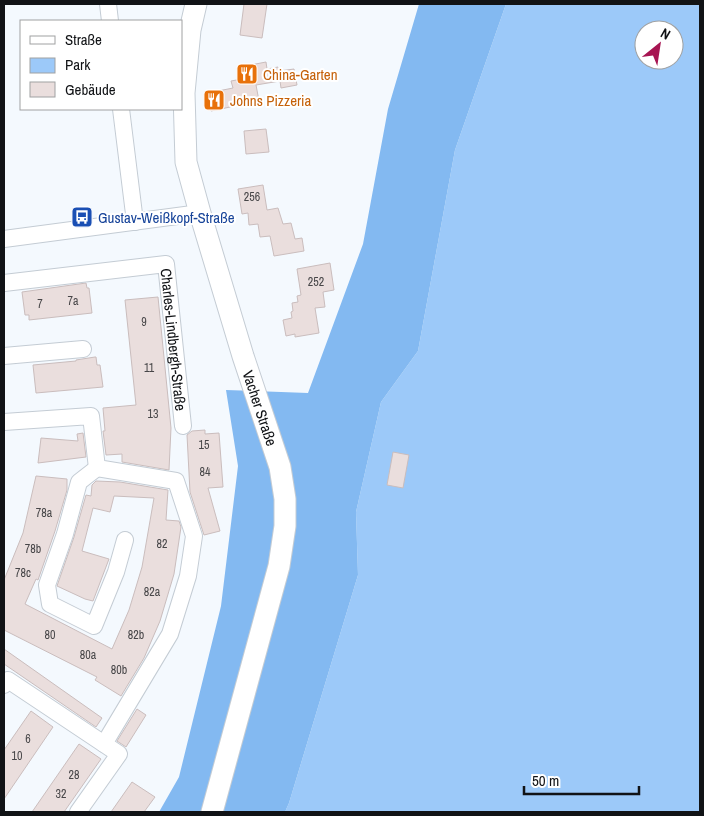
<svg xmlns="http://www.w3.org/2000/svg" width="704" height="816" viewBox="0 0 704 816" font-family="'Archivo Narrow',sans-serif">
<rect width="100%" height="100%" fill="#f4f9fe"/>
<path fill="#9cc9f9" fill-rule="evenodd" d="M506 4H700V812H285L289 803 358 575 356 512 381 402 418 351 455 150ZM644 30H674V60H644Z"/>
<path fill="#83b9f1" d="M419 4H506L455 150 418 351 381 402 356 512 358 575 289 803 285 812H159L179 777 221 606 238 466 226 390 308 393 363 244 388 109Z"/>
<path fill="#eadedd" stroke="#cabdbd" d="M244 4H267L262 38 240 35Z
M266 62 267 69 278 67 279 71 294 69 297 85 281 88 280 81 256 85 259 101 211 111 208 93 233 88 231 81 242 79 240 67Z
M266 129 269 152 246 154 244 131Z
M263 185 267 210 278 208 283 224 291 223 295 239 302 238 304 251 274 256 270 236 260 237 258 224 249 225 248 213 242 214 238 189Z
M330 263 334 290 323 292 325 307 315 308 319 333 295 337V334L286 336 283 320 292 318 291 312 293 311 292 303 298 302 297 296 301 295 297 269Z
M86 283 87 288H89L92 313 29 320V315H25L22 292Z
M158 297 171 428 169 470 122 462V454L106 455 103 431H105L103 408 136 405 125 300Z
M95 357H96L97 365H100L103 387 36 393 33 365 76 361V360Z
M205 430V434L219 433 223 487 208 488 220 531 204 535 190 492 187 435 192 431Z
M83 433 86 457 38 463 41 438 78 441 77 434Z
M393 452 409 455 403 488 387 485Z
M36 476 67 479V490L55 531 38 580 36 579 25 604 112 649 129 610 142 567 154 498 114 496 110 512 93 508 82 551 109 559 93 601 85 599 57 586 74 537 86 495 91 496 92 485 96 481 120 482 168 490 166 520 179 521 181 527 174 574 160 621 144 658 121 696 95 680 97 677 4 630V580L23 533Z
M4 649 102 718 96 727 4 664Z
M137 709 146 715 126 747 117 741Z
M31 711 53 727 4 799V750Z
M79 744 101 759 64 812H32Z
M132 782 155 797 144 812H111Z"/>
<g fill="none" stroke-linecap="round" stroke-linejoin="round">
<g stroke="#c4ccd4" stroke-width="18">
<g id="minor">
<path d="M108 4 110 21"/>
<path d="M121 109 135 222"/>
<path d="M4 239 200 213"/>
<path id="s1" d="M4 283 166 264 183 426"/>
<path d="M4 356 83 349"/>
<path d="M4 422 91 416 97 468 176 481 194 536 188 576 170 634 104 744"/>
<path d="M97 468 79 482 65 534 47 585 50 604 94 626 116 572 125 540"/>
<path d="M4 685 8 680 119 754 78 812"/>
</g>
</g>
<g stroke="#c4ccd4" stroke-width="23">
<g id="tertiary">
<path id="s2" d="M196 4 190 30 184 93 186 162 200 213 243 356 280 467 285 499V526L279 566 212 812"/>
</g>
</g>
<use href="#minor" stroke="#fff" stroke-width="16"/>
<use href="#tertiary" stroke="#fff" stroke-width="21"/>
</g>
<defs>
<g id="restaurant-square" transform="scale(1.125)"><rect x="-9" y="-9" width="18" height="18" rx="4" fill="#e8710a" stroke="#fff"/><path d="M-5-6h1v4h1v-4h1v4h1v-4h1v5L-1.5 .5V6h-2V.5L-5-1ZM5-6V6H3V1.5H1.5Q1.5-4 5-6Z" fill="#fff"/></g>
<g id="bus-square" transform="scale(1.125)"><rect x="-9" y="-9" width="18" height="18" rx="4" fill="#1a4fb4" stroke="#fff"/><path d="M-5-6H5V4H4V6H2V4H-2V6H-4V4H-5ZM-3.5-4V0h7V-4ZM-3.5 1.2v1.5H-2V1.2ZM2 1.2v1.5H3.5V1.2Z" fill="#fff"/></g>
</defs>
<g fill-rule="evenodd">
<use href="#restaurant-square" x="247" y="74"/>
<use href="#restaurant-square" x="214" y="100"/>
<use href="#bus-square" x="82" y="217"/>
</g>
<g text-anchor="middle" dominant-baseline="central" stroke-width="4" stroke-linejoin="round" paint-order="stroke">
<g font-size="12" fill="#474648">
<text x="252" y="197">256</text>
<text x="316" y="282">252</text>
<text x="73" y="301">7a</text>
<text x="40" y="304">7</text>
<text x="144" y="322">9</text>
<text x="149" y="368">11</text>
<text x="153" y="414">13</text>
<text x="204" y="445">15</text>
<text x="205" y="472">84</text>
<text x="44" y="513">78a</text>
<text x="162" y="544">82</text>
<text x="33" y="549">78b</text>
<text x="23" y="573">78c</text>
<text x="152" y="592">82a</text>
<text x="50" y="635">80</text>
<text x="136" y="635">82b</text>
<text x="88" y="655">80a</text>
<text x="119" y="670">80b</text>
<text x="28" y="739">6</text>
<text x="17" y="756">10</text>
<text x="74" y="775">28</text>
<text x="61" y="794">32</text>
</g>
<g font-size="15" fill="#c56008" stroke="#fff" text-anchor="start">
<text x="263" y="74">China-Garten</text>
<text x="230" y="100">Johns Pizzeria</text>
</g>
<g font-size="15" fill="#164399" stroke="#fff" text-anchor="start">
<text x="98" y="217">Gustav-Weißkopf-Straße</text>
</g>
<g font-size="15" fill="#111316" stroke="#fff">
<text stroke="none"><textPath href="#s1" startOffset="239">Charles-Lindbergh-Straße</textPath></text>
<text stroke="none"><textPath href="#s2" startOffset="416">Vacher Straße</textPath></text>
</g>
</g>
<rect width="704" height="816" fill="none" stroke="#111316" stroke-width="10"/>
<rect x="20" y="20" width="162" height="90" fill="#ffffff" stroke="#a0a1a2"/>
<rect x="30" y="36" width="25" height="8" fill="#ffffff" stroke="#a0a1a2"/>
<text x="65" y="45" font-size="15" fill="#111316">Straße</text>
<rect x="30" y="58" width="25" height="15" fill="#9cc9f9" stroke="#a0a1a2"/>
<text x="65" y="70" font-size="15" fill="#111316">Park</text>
<rect x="30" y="82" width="25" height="15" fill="#eadedd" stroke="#a0a1a2"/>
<text x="65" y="95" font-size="15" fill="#111316">Gebäude</text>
<g transform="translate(659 45) rotate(30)"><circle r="24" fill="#ffffff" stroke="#a0a1a2"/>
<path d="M0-4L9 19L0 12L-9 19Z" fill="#a71552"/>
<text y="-8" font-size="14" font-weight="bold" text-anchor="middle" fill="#111316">N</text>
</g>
<path d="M524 786v8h115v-8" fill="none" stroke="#111316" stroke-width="2.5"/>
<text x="532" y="786" font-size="15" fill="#111316" stroke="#ffffff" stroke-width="4" paint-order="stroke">50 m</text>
</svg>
